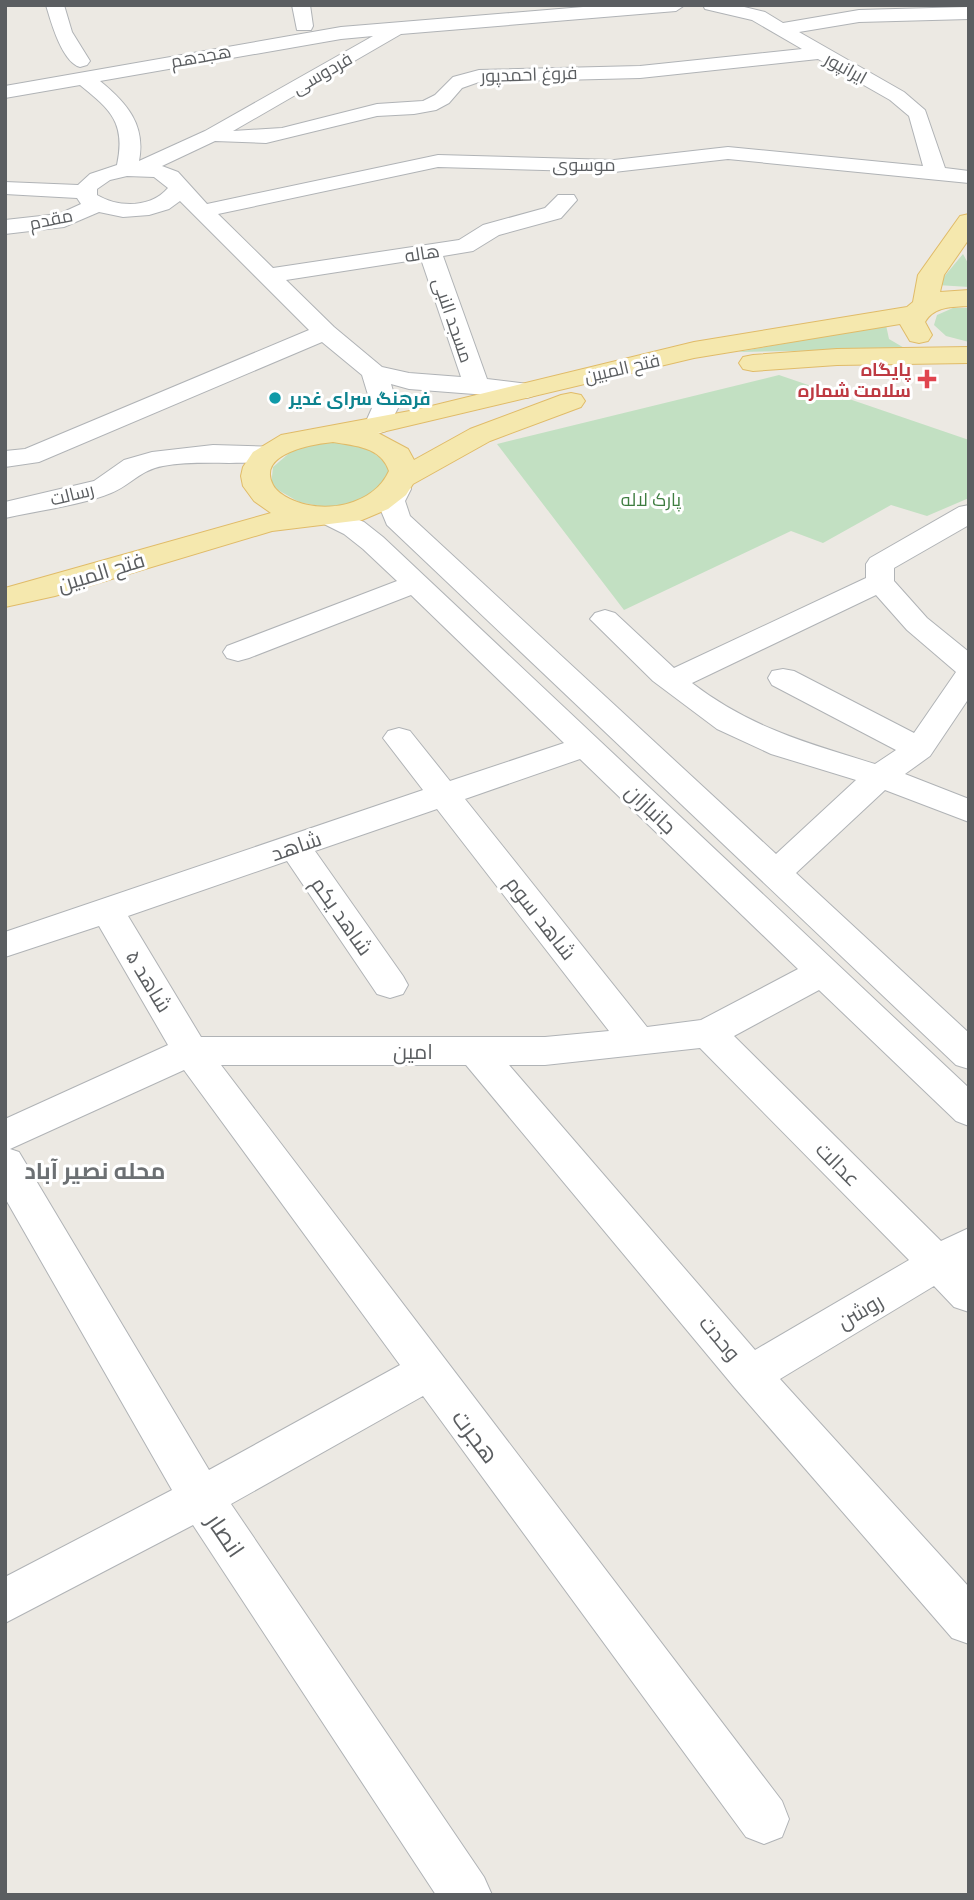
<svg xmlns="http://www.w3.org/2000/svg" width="974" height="1900" viewBox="0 0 974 1900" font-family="'Public Sans',Cairo,sans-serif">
<rect width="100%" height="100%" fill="#ece9e3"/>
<path fill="#c2e0c2" d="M963 254 969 265V287L937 285Z
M953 308H969V342L946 336 934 325 937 315Z
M886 325 889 339 906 349 738 352Z
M779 375 969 440V498L927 516 891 505 823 543 791 531 624 610 497 444Z
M334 440C361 443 375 449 391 471L384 490 334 509 299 502 271 486 273 467 294 449Z"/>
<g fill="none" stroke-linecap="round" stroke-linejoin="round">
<g stroke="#b0b3b6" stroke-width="2">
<path id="minor" d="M46 5H64L72 32 90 61 87 65 80 67C62 62 51 22 46 5Z
M292 5H310L313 26 311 30H297Z
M607 5H685L676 11 401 34 233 131 282 128 377 104 423 101 435 95 453 77 479 70 640 66 802 49 752 20 705 9 703 5H736L765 12 783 23 859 10 969 7V19L859 22 799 32 904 92 925 110 945 168 969 171V183L728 159 614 172 438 167 218 214 273 268 459 240 483 225 545 208 558 195H574L577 200 561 218 499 235 473 251 443 256 487 379 536 385 540 390 536 395 527 398 409 389 391 384 398 408 386 431 377 434 368 431 364 426 372 408 362 375 322 342 39 462 5 467V451L25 449 309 330 180 201 169 209 149 215 123 217 99 212 64 227 5 234V220L59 214 81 204 77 198 5 194V182L78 185 90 174 117 165C126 123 111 110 80 85L5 98V86L341 27ZM373 36 205 131 139 161C146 125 127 103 100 81L341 39ZM818 59 890 100 909 116 923 166 728 147 614 160 438 155 207 204 178 172 162 166 215 141 266 143 377 116 414 114 436 110 449 103 462 88 479 82 640 78ZM127 176 154 177 168 188C151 208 119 208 97 195V189L110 180ZM421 259 461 377 409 373 382 367 334 327 286 280Z
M213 445 277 447 281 453 277 459C242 467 200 459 163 466 140 470 131 485 111 493 82 505 37 511 5 518V502L94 481 124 460 152 452Z
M398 481 408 483 411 489 405 501 410 516 776 854 856 780 771 754 717 729 653 681 590 619 595 613 605 610 615 613 674 668 866 578V564L870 558 959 507 969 505V525L894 568V581L927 618 969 652V698L930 756 905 774 969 799V822L885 790 796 873 969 1033V1069L956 1065 387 525 377 501 388 483ZM876 595 907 630 956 672 914 733 794 671 783 669 772 671 768 678 772 685 896 750 875 764C807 743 751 728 692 683Z
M328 507 364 522 383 537 969 1088V1126L956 1121 819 990 734 1036 941 1241 969 1228V1312L954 1307 934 1286 780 1379 969 1587V1644L952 1638 735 1388 466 1065H221L782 1801 789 1819 782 1837 764 1844 746 1837 423 1396 231 1504 484 1877 492 1895H436L193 1525 5 1623V1577L172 1490 5 1198V1119L168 1045 99 926 5 957V932L423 790 383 738 388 731 399 728 410 731 450 781 564 743 411 595 249 658 238 661 227 658 223 652 227 646 397 581 363 549 344 534 318 521 314 515 318 509ZM580 759 798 969 701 1020 647 1027 465 799ZM437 809 609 1031 545 1037H201L128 916 287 861 377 994 390 998 403 994 408 985 403 976 315 851ZM700 1048 909 1260 755 1350 509 1065H545ZM184 1070 400 1365 209 1470 19 1152 10 1149Z"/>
</g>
<g stroke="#e0bb68" stroke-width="2">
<path id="major" d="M969 214V239L944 275 940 292 969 290V306C952 307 934 306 925 322L932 335 928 341 919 343 910 341 900 324 694 358 378 433 408 449 414 460 470 429 561 395 571 393 581 395 585 401 581 407 490 441 413 484 406 495 388 509 362 520 272 531 55 596 5 607V588L271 513 254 501 243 486 241 476 243 467 253 452 281 435 415 410 694 342 907 307 913 302 918 275 960 216ZM333 442C356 446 381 447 389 471 373 506 323 515 290 499 284 496 276 491 273 485 256 453 314 444 333 442Z
M969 347V363L837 365 753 371 743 369 739 363 743 357 753 355 837 349Z"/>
</g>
<use href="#minor" fill="#fff" fill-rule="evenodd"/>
<use href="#major" fill="#f5e8ae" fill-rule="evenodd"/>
</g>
<path fill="#e0444e" stroke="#fff" stroke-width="2.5" d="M923.5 368.5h7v7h7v7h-7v7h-7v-7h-7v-7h7z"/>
<circle fill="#0f9aa8" stroke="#fff" stroke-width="2.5" cx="275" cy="398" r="7"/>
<g text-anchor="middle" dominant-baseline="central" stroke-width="6" stroke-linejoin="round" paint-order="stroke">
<g font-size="18" fill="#5b5e61" stroke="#fff">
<text transform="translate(201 56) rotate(-10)">هجدهم</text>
<text transform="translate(846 68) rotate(29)">ایرانپور</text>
<text transform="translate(322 73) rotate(-30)">فردوسی</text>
<text transform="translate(529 74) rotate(-2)">فروغ احمدپور</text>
<text x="584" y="164">موسوی</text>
<text transform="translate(51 219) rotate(-12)">مقدم</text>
<text transform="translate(422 253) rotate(-9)">هاله</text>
<text transform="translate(453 320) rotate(71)">مسجد النبی</text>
<text transform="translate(622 368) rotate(-13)">فتح المبین</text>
<text transform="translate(72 494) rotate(-14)">رسالت</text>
</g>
<g font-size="18" font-weight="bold" fill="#be3a42" stroke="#fff" text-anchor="end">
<text x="911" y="369">پایگاه<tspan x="911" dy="21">سلامت شماره</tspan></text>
</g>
<g font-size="18" font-weight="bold" fill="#0d838f" stroke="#fff" text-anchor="start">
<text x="289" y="398">فرهنگ سرای غدیر</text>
</g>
<g font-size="18" fill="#3e7d40" stroke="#fff">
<text x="651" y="499">پارک لاله</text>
</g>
<g font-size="21" fill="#5b5e61" stroke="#fff">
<text transform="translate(101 572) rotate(-17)">فتح المبین</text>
<text transform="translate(651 809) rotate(44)">جانبازان</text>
<text transform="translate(296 846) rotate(-19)">شاهد</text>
<text transform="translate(342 916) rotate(55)">شاهد یکم</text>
<text transform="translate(541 918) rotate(52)">شاهد سوم</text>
<text transform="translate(149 981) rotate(59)">شاهد ۵</text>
<text x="413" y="1051">امین</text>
<text transform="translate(838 1164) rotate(45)">عدالت</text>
<text transform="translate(860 1311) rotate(-30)">روشن</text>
<text transform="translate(720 1338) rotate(50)">وحدت</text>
</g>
<g font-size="23" font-weight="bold" fill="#6c7073" stroke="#fff">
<text x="95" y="1170">محله نصیر آباد</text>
</g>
<g font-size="24" fill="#5b5e61" stroke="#fff">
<text transform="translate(476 1436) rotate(53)">هجرت</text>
<text transform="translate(226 1535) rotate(56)">انصار</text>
</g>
</g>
<rect width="974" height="1900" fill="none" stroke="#5b5e61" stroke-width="14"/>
</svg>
